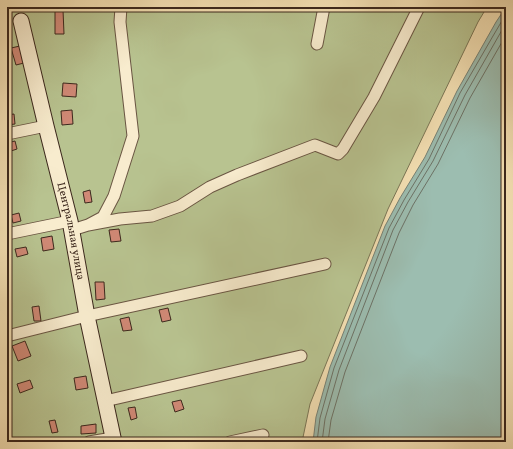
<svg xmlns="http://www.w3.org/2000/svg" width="513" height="449" viewBox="0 0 513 449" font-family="Vollkorn,serif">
<rect width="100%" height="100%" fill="#f5e1b4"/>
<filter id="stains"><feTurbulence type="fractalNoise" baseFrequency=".005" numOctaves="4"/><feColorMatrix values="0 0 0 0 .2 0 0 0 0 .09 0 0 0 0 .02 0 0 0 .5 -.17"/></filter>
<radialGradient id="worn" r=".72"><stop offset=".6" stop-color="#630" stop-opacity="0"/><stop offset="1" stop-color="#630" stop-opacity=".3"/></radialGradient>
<path fill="#b8c390" stroke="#7a7656" d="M22 7H487L478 22 388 209 310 404 302 442H7V13Z"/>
<path fill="#9cbdb0" stroke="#768175" d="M506 7V442H313L316 417 330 367 385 226 400 198 425 157 457 91 496 22Z"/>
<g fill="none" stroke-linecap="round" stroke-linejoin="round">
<path stroke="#6c7266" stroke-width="1" d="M317 442 320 418 334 368 389 228 404 200 429 159 460 93 493 36 506 14
M322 442 325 419 339 370 393 230 408 202 433 161 465 95 506 23
M328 442 331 420 345 372 399 233 413 205 438 164 470 98 506 35"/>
</g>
<path fill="#d08976" stroke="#3c281d" d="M63 10 64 34H55V11Z
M20 46 24 63 16 65 11 48Z
M63 83 77 84 76 97 62 96Z
M72 110 73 124 62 125 61 111Z
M14 114 15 124 7 125V115Z
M15 141 17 149 8 152 7 143Z
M90 190 92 202 85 203 83 192Z
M19 213 21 221 13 223 11 215Z
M119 229 121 241 111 242 109 230Z
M52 236 54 249 43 251 41 238Z
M26 247 28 254 17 257 15 249Z
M95 282H104L105 299 96 300Z
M39 306 41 321H34L32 307Z
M168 308 171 320 162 322 159 310Z
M129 317 132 330 123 331 120 319Z
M25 341 31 356 18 361 12 346Z
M86 376 88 388 76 390 74 378Z
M30 380 33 388 20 393 17 384Z
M181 400 184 409 175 412 172 402Z
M135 407 137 418 131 420 128 408Z
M55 420 58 432 52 433 49 421Z
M96 424V433L81 434V426Z"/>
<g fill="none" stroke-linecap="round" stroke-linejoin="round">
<g stroke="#6a5643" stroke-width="13">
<path id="street" d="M317 44 324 7
M7 134 46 126
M88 225 120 219 152 216 180 206 210 187 237 175 315 145 338 154 343 149 374 97 419 7
M72 230 88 225 103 217 114 196 133 136 120 22 121 7
M7 234 70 221
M7 336 87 316 325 264
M105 401 301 356
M89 442 113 438
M230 442 263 435"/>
</g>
<g stroke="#3c281d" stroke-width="17">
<g id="secondary">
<path id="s1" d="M21 21 46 126 70 221 87 316 114 442"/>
</g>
</g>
<use href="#street" stroke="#f8ecce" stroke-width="11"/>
<use href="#secondary" stroke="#f8ecce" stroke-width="15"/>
</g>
<g text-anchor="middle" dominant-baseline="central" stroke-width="3" stroke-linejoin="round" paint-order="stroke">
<g font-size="11" fill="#3c281d" stroke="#f8ecce">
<text stroke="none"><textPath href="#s1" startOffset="216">Центральная улица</textPath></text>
</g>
</g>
<rect width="513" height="449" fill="none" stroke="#f5e1b4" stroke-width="24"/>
<rect x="8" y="8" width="497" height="433" fill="none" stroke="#3c281d" stroke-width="2"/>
<rect x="12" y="12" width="489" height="425" fill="none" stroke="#3c281d"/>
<rect width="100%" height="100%" filter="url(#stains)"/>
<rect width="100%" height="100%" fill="url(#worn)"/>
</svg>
